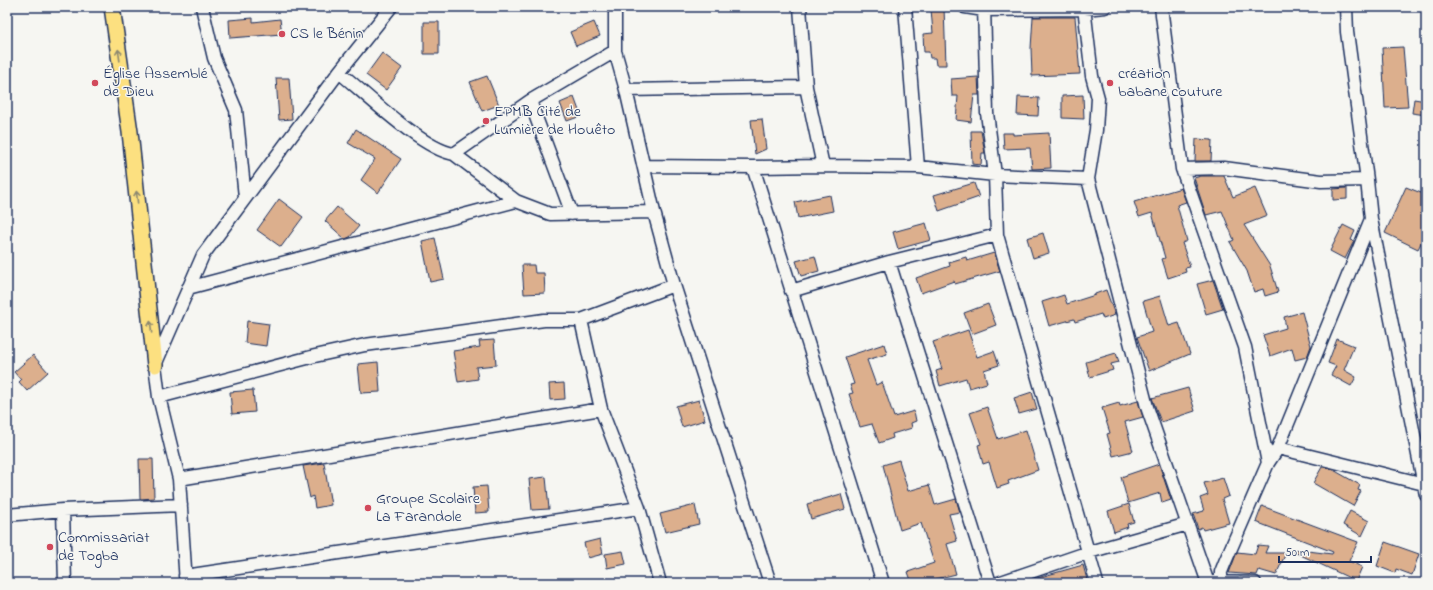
<svg xmlns="http://www.w3.org/2000/svg" width="1433" height="590" viewBox="0 0 1433 590" font-family="'Indie Flower',sans-serif">
<rect width="100%" height="100%" fill="#f6f6f2"/>
<filter id="ink" filterUnits="userSpaceOnUse"><feTurbulence type="fractalNoise" baseFrequency=".025" numOctaves="2"/><feDisplacementMap in="SourceGraphic" scale="8" xChannelSelector="R" yChannelSelector="G"/><feConvolveMatrix kernelMatrix="1 2 1 2 8 2 1 2 1" color-interpolation-filters="sRGB"/></filter>
<g filter="url(#ink)">
<path fill="#dcaf8d" stroke="#1b2f5e" d="M944 8 946 65H936L935 58H930L929 52H924L923 34 933 33 931 9Z
M1033 17H1075L1080 74 1032 76 1031 48Z
M253 18V22L280 19 282 34 230 38 229 20Z
M424 22H439V54H424Z
M594 22 600 36 576 46 570 32Z
M1403 47 1408 107 1385 108 1382 48Z
M382 53 402 68 386 90 366 75Z
M487 76 499 105 482 111 470 82Z
M978 77 979 95H974L971 122 956 120 958 96H952L951 79Z
M276 78H289L292 119 279 120Z
M1083 95 1084 119 1062 118V96Z
M574 97 581 116 567 121 560 103Z
M1018 97 1039 98 1038 116 1017 115Z
M1414 99 1426 101V115L1412 113Z
M762 119 766 149 755 154 751 120Z
M356 129 401 159 378 193 361 180 375 159 348 143Z
M971 131H981L985 153H982L981 165 972 164Z
M1003 133H1013V135L1049 133 1051 168 1032 169 1030 148 1004 149Z
M1196 139 1212 140 1211 161H1195Z
M1201 176H1224L1233 197 1255 188 1267 216 1244 225 1270 266 1278 292 1265 296 1263 289 1254 292 1247 271 1230 242 1234 240 1222 211 1206 215 1194 178Z
M974 183 979 197 939 211 934 195Z
M1406 187 1426 195V233L1418 249 1385 233Z
M1181 188 1186 202 1177 205 1187 241 1182 243 1190 267 1185 268 1186 272 1168 278 1162 259 1165 258 1152 213 1139 217 1134 202Z
M1347 188V199L1333 200V189Z
M830 195 833 211 798 218 795 202Z
M279 199 303 217 281 247 257 230Z
M337 207 359 226 350 237 345 239 325 221Z
M926 223 931 240 898 249 893 232Z
M1343 225 1355 231 1351 240 1354 241 1345 259 1330 251Z
M1043 233 1049 253 1033 258 1027 238Z
M435 238 444 279 430 282 422 241Z
M994 253 1000 271 955 284 954 281 921 293 916 278 950 266 949 262 966 257 967 261Z
M815 256 819 271 801 276 796 261Z
M522 265H534L535 273H544L545 293 524 294Z
M1213 280 1223 309 1206 314 1197 284Z
M1106 290 1115 315 1103 319 1101 314 1075 322 1074 319 1049 326 1042 302 1064 295 1067 304 1095 295V294Z
M1160 296 1169 326 1179 323 1190 354 1149 371 1137 337 1152 332 1143 301Z
M988 304 996 325 972 334 964 313Z
M1302 312 1311 346 1307 357 1295 360 1292 348 1270 356 1263 335 1286 328 1284 317Z
M247 321 269 324 266 346 245 343Z
M968 330 977 357 994 351 999 365 984 370 987 383 969 388 966 378 940 386 936 371 942 369 933 342Z
M1337 339 1354 346 1344 370 1356 377 1351 386 1331 375 1336 366 1328 363Z
M494 340 496 365 476 367 478 379 458 382 453 351 480 347 479 341Z
M884 344 887 354 867 360 876 385 882 382 894 417 914 411 916 421 911 423 912 428 892 434 893 438 879 443 872 424 860 427 849 394 853 393 850 385 854 384 845 357Z
M1116 353 1119 362 1111 364 1113 370 1090 377 1086 362Z
M33 355 48 372 27 391 19 382 21 380 14 372Z
M378 362 380 392 361 393 358 364Z
M564 383 565 399 550 400 549 384Z
M1188 388 1195 411 1161 422 1152 398Z
M253 390 255 412 232 414 230 392Z
M1032 392 1037 409 1019 414 1014 398Z
M699 400 705 420 682 427 676 406Z
M1138 401 1143 417 1125 422 1133 451 1113 456 1107 434 1110 433 1102 408 1119 403 1120 406Z
M987 407 998 439 1026 430 1038 470 1008 481 1009 484 997 488 989 462 983 464 978 445 981 444 970 413Z
M139 459H153L154 498 140 499Z
M899 460 908 491 929 485 935 505 956 499 960 512 949 514 957 541 947 544 956 574 936 579 937 583H912L908 572 934 563 921 523 900 530 883 465Z
M324 463 331 505 315 508 313 496 310 498 303 466Z
M1159 464 1171 500 1162 503 1160 493 1128 503 1121 477Z
M1322 467 1330 468 1360 485 1358 490 1361 491 1353 506 1313 483Z
M546 477 549 509 532 510 529 479Z
M1223 478 1229 496 1222 499 1229 523 1203 530 1202 527 1198 529 1193 514 1204 511 1200 498 1208 495 1204 483Z
M487 486 489 512 475 513 473 487Z
M841 494 845 509 811 519 807 504Z
M1129 504 1134 522 1127 524 1128 527 1114 532 1108 511Z
M695 505 699 524 665 532 660 514Z
M1262 506 1358 542 1349 561 1362 567 1356 581 1292 551V549L1332 554 1333 552 1256 522Z
M1350 511 1369 521 1362 536 1343 525Z
M600 539 603 554 588 558 584 543Z
M1385 542 1419 554 1412 575 1396 569 1395 573 1377 566Z
M1258 545 1268 546 1265 553H1286L1276 575 1259 570 1257 575 1229 573 1237 552 1255 554Z
M623 551 626 564 607 568 605 554Z
M1083 565 1088 583H1031L1030 580Z"/>
<g fill="none" stroke-linecap="round" stroke-linejoin="round">
<g stroke="#1b2f5e" stroke-width="15">
<path id="minor" d="M202 7 214 58 236 110 245 197
M615 7V51L626 90 654 212 674 285 770 583
M800 7 806 87 823 166
M905 7 918 167
M965 7 984 10 1084 9 1105 7
M984 7 987 113 995 175 997 235 1097 583
M1084 7 1092 76 1098 98 1096 130 1088 179 1147 407 1208 583
M1161 7 1182 169 1245 347 1268 463
M1346 7 1347 32 1367 180 1371 219 1426 495
M339 72C366 94 422 149 454 154L530 101 615 51
M626 90 806 87
M530 101 572 214
M454 154 516 201 550 214 654 212
M644 166 753 167
M1182 169 1224 168 1321 181 1367 180
M889 262 990 583
M188 288 516 201
M791 291 889 262 997 235
M581 320 601 409 639 508 660 583
M159 397 315 356 365 345 544 320H581L674 285
M1278 448 1424 484
M179 479 601 409
M63 510 65 583
M7 515 63 510 181 505
M185 576 639 508
M1221 581V572L1225 562 1268 463 1278 448 1371 219
M1213 582 1255 583
M186 583 179 479 159 397 155 365 203 255 339 72 391 7
M883 583 753 167 823 166 918 167 995 175 1088 179
M998 583 1089 552 1188 524"/>
</g>
<g stroke="#1b2f5e" stroke-width="18">
<path id="major" d="M112 7 130 132 155 365"/>
</g>
<use href="#minor" stroke="#f6f6f2" stroke-width="12"/>
<use href="#major" stroke="#fce080" stroke-width="15"/>
</g>
<defs><path id="oneway-shaft" d="M-6 0H5M1.5-3L5.5 0L1.5 3" fill="none" stroke-width="1.6" stroke-linecap="round" stroke-linejoin="round"/></defs>
<g stroke="#8c886f">
<use href="#oneway-shaft" transform="translate(119 55) rotate(-98)"/>
<use href="#oneway-shaft" transform="translate(137 197) rotate(-96)"/>
<use href="#oneway-shaft" transform="translate(151 327) rotate(-96)"/>
</g>
</g>
<g fill="#d1495b" stroke="#f6f6f2" stroke-width="1.5">
<circle cx="282" cy="34" r="4"/>
<circle cx="95" cy="83" r="4"/>
<circle cx="1110" cy="83" r="4"/>
<circle cx="486" cy="121" r="4"/>
<circle cx="368" cy="508" r="4"/>
<circle cx="50" cy="547" r="4"/>
</g>
<g text-anchor="middle" dominant-baseline="central" stroke-width="3" stroke-linejoin="round" paint-order="stroke">
<g font-size="16" fill="#1b2f5e" stroke="#f6f6f2" text-anchor="start">
<text x="290" y="34">CS le Bénin</text>
<text x="103" y="74">Église Assemblé<tspan x="103" dy="18">de Dieu</tspan></text>
<text x="1118" y="74">création<tspan x="1118" dy="18">babane couture</tspan></text>
<text x="494" y="112">EPMB Cité de<tspan x="494" dy="18">Lumière de Houêto</tspan></text>
<text x="376" y="499">Groupe Scolaire<tspan x="376" dy="18">La Farandole</tspan></text>
<text x="58" y="538">Commissariat<tspan x="58" dy="18">de Togba</tspan></text>
</g>
</g>
<rect width="1433" height="590" fill="none" stroke="#f6f6f2" stroke-width="24"/>
<rect x="12" y="12" width="1409" height="566" fill="none" stroke="#1b2f5e" stroke-width="1.5" filter="url(#ink)"/>
<path d="M1279 556v6h92v-6" fill="none" stroke="#1b2f5e" stroke-width="2"/>
<text x="1285" y="556" font-size="12" fill="#1b2f5e" stroke="#f6f6f2" stroke-width="3" paint-order="stroke">50 m</text>
</svg>
